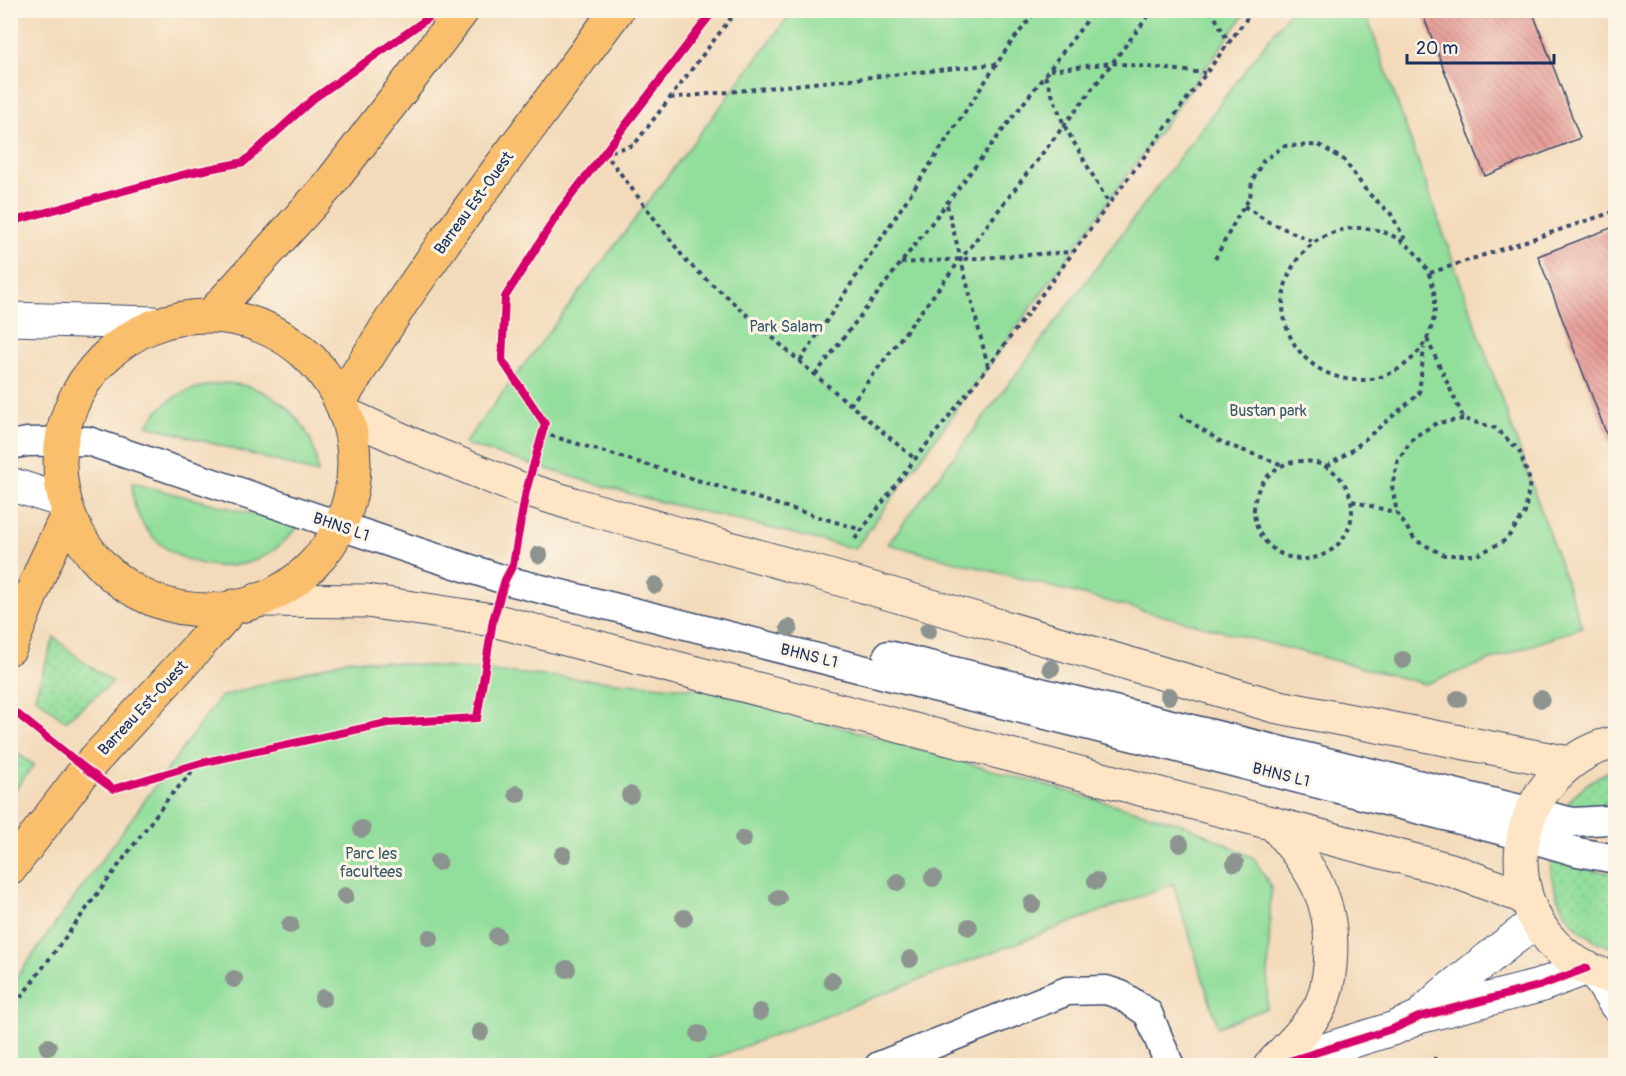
<svg xmlns="http://www.w3.org/2000/svg" width="1626" height="1076" viewBox="0 0 1626 1076" font-family="Pangolin,sans-serif">
<defs>
<pattern id="garden-dots" width="8" height="8" patternUnits="userSpaceOnUse" patternTransform="scale(1.5)"><rect width="8" height="8" fill="#92de9b"/><path d="M2 2h.1M6 6h.1" fill="none" stroke="#7dbf88" stroke-width="1.8" stroke-linecap="round"/></pattern>
<pattern id="building-back-hatch" width="6" height="6" patternUnits="userSpaceOnUse" patternTransform="scale(1.5)"><rect width="6" height="6" fill="#e59691"/><path d="M-1 5l2 2M0 0l6 6M5-1l2 2" fill="none" stroke="#b97b7a"/></pattern>
</defs>
<rect width="100%" height="100%" fill="#fcf5e5"/>
<filter id="ink" filterUnits="userSpaceOnUse"><feTurbulence type="fractalNoise" baseFrequency=".0167" numOctaves="2"/><feDisplacementMap in="SourceGraphic" scale="12" xChannelSelector="R" yChannelSelector="G"/><feConvolveMatrix kernelMatrix="1 2 1 2 8 2 1 2 1" color-interpolation-filters="sRGB"/></filter>
<filter id="wash" filterUnits="userSpaceOnUse"><feTurbulence type="fractalNoise" baseFrequency=".008" numOctaves="4" result="noise"/><feDisplacementMap in="SourceGraphic" scale="24" xChannelSelector="R" yChannelSelector="G"/><feGaussianBlur stdDeviation="1.35" result="paint"/><feColorMatrix in="noise" values="0 0 0 0 0 0 0 0 0 0 0 0 0 0 0 0 0 1.4 0 .05"/><feComposite in="paint" operator="in"/></filter>
<g filter="url(#wash)">
<rect width="100%" height="100%" fill="#f3daba"/>
<path fill="#92de9b" stroke="#56867c" stroke-width="1.5" d="M793 11H1247L855 549 637 496 464 444Z
M1290 11H1365L1582 627 1425 684 888 544Z
M227 383C234 384 243 384 250 387 279 395 306 421 314 450 317 458 317 466 318 473L147 425C152 419 157 411 163 406 181 390 203 385 227 383Z
M132 483 299 526C287 539 276 551 260 558 216 579 154 558 136 510 133 502 133 492 132 483Z
M350 659 710 690 1186 825 1254 858 1271 887 1267 1008 1218 1027 1173 884 695 1065 11 1066V985L220 697Z"/>
<path fill="url(#garden-dots)" stroke="#56867c" stroke-width="1.5" d="M54 637 81 660 113 682 65 721 35 696Z
M10 748 34 765 11 796H10Z
M1615 769V803L1564 809C1576 790 1594 777 1615 769Z
M1550 861 1590 870 1615 873V949C1608 946 1600 944 1594 940 1565 923 1551 892 1550 861Z"/>
<g id="blocks">
<path fill="url(#building-back-hatch)" d="M1421 10H1532L1580 138 1485 176Z
M1616 226V456H1615L1538 256Z"/>
</g>
</g>
<g filter="url(#ink)">
<use href="#blocks" fill-opacity="0" stroke="#3b496c" stroke-width="1.5"/>
<g fill="none" stroke-linecap="round" stroke-linejoin="round">
<g stroke="#3b496c" stroke-width="31">
<path id="service" d="M10 445 27 442 88 441 418 552 505 580 1162 744 1523 836 1578 852 1616 859
M888 655 1573 822 1609 820 1616 818
M879 1066 1067 991 1106 990 1121 995 1148 1013 1170 1066"/>
</g>
<g stroke="#3b496c" stroke-width="35">
<path id="minor" d="M10 319 154 323
M10 484 63 501
M1425 1011 1443 994 1536 921
M1273 1066 1395 1028 1419 1017 1539 986 1587 968"/>
</g>
<g stroke="#3b496c" stroke-width="35">
<path id="tertiary" d="M1595 972 1616 1005"/>
</g>
<g stroke="#3b496c" stroke-width="35">
<path id="secondary" d="M345 414 418 447 526 491H532L573 504 829 576 1274 706 1569 763
M257 600 367 601 493 620 1451 870 1526 898
M1616 743C1593 746 1572 760 1556 776 1497 835 1515 938 1593 971 1600 974 1608 976 1616 977
M1270 1066C1286 1049 1306 1030 1318 1010 1325 999 1329 978 1330 966 1336 901 1313 870 1273 823"/>
</g>
<g stroke="#3b496c" stroke-width="35">
<path id="primary" d="M211 315 328 186 463 10
M60 463a147 147 0 1 1 294 0a147 147 0 1 1-294 0Z
M340 401 403 301 445 241 617 10
M10 648 40 573 67 515
M10 869 86 769 178 669 234 606"/>
</g>
<path stroke="#3b496c" stroke-width="4" stroke-dasharray="4.5 4.5" stroke-linecap="butt" d="M737 10 634 145 605 153 687 262 815 375 915 459
M1211 10 1229 43
M1050 70 1112 63 1205 73
M1045 76 1064 125 1109 204
M670 98 996 64
M947 205 988 366
M1244 206 1267 221 1314 242
M1283 304a76 76 0 1 1 152 0a76 76 0 1 1-152 0Z
M1215 259 1239 214 1250 198 1252 181 1263 161 1284 146 1319 145 1344 160 1368 193 1391 214 1407 243
M901 263 1072 252
M1430 273 1616 211
M1427 339 1464 419 1495 428 1519 450 1530 481 1525 513 1506 540 1477 555H1444L1415 540 1397 513 1392 486 1398 460 1414 437 1437 423 1464 419
M800 361 1010 44 1037 10
M815 375 1095 10
M850 405 961 259 1153 10
M1180 415 1223 443 1283 465
M542 433 862 530
M1254 510a49 49 0 1 1 98 0a49 49 0 1 1-98 0Z
M1327 466 1351 451 1419 394 1424 348
M1352 501 1397 513
M855 539 915 459 988 367 1253 10
M10 1012 170 796 201 763
M1433 1058 1448 1066"/>
<use href="#service" stroke="#fff" stroke-width="28"/>
<use href="#minor" stroke="#fff" stroke-width="33"/>
<use href="#tertiary" stroke="#fff" stroke-width="33"/>
<use href="#secondary" stroke="#fde5c5" stroke-width="33"/>
<use href="#primary" stroke="#f9bf6d" stroke-width="33"/>
<g stroke="#fcf5e5" stroke-width="11">
<path id="cycleway" d="M10 222 189 173 244 162 313 99 431 16 435 10
M10 708 86 769 113 789 201 763 387 723 477 718 493 620 505 580 513 565 526 491 545 424 502 360 505 297 561 209 714 10
M1273 1066 1395 1028 1419 1017 1539 986 1587 968"/>
</g>
<use href="#cycleway" stroke="#d6006c" stroke-width="8"/>
</g>
<g fill="#8d9490">
<circle cx="539" cy="555" r="9"/>
<circle cx="655" cy="585" r="9"/>
<circle cx="789" cy="628" r="9"/>
<circle cx="928" cy="631" r="9"/>
<circle cx="1403" cy="660" r="9"/>
<circle cx="1051" cy="668" r="9"/>
<circle cx="1169" cy="696" r="9"/>
<circle cx="1458" cy="699" r="9"/>
<circle cx="1541" cy="699" r="9"/>
<circle cx="517" cy="794" r="9"/>
<circle cx="630" cy="795" r="9"/>
<circle cx="362" cy="829" r="9"/>
<circle cx="743" cy="839" r="9"/>
<circle cx="1180" cy="844" r="9"/>
<circle cx="563" cy="855" r="9"/>
<circle cx="438" cy="862" r="9"/>
<circle cx="1235" cy="863" r="9"/>
<circle cx="933" cy="878" r="9"/>
<circle cx="1096" cy="881" r="9"/>
<circle cx="898" cy="882" r="9"/>
<circle cx="345" cy="896" r="9"/>
<circle cx="778" cy="898" r="9"/>
<circle cx="1032" cy="904" r="9"/>
<circle cx="684" cy="918" r="9"/>
<circle cx="290" cy="925" r="9"/>
<circle cx="969" cy="927" r="9"/>
<circle cx="497" cy="936" r="9"/>
<circle cx="430" cy="938" r="9"/>
<circle cx="910" cy="959" r="9"/>
<circle cx="567" cy="969" r="9"/>
<circle cx="234" cy="979" r="9"/>
<circle cx="832" cy="981" r="9"/>
<circle cx="323" cy="998" r="9"/>
<circle cx="760" cy="1012" r="9"/>
<circle cx="480" cy="1032" r="9"/>
<circle cx="699" cy="1034" r="9"/>
<circle cx="48" cy="1047" r="9"/>
</g>
</g>
<g text-anchor="middle" dominant-baseline="central" stroke-width="6" stroke-linejoin="round" paint-order="stroke">
<g font-size="16" fill="#1b2f5e" stroke="#fcf5e5">
<text transform="translate(474 203) rotate(-54)">Barreau Est-Ouest</text>
<text transform="translate(341 527) rotate(19)">BHNS L1</text>
<text transform="translate(809 656) rotate(14)">BHNS L1</text>
<text transform="translate(143 708) rotate(-47)">Barreau Est-Ouest</text>
<text transform="translate(1281 775) rotate(14)">BHNS L1</text>
</g>
<g font-size="16" fill="#395b6d" stroke="#fcf5e5">
<text x="786" y="327">Park Salam</text>
<text x="1268" y="411">Bustan park</text>
<text x="371" y="854">Parc les<tspan x="371" dy="18">facultees</tspan></text>
</g>
</g>
<rect width="1626" height="1076" fill="none" stroke="#fcf5e5" stroke-width="36"/>
<path d="M1407 54v9h147v-9" fill="none" stroke="#1b2f5e" stroke-width="3"/>
<text x="1416" y="54" font-size="18" fill="#1b2f5e" stroke="#fcf5e5" stroke-width="4.5" paint-order="stroke">20 m</text>
</svg>
